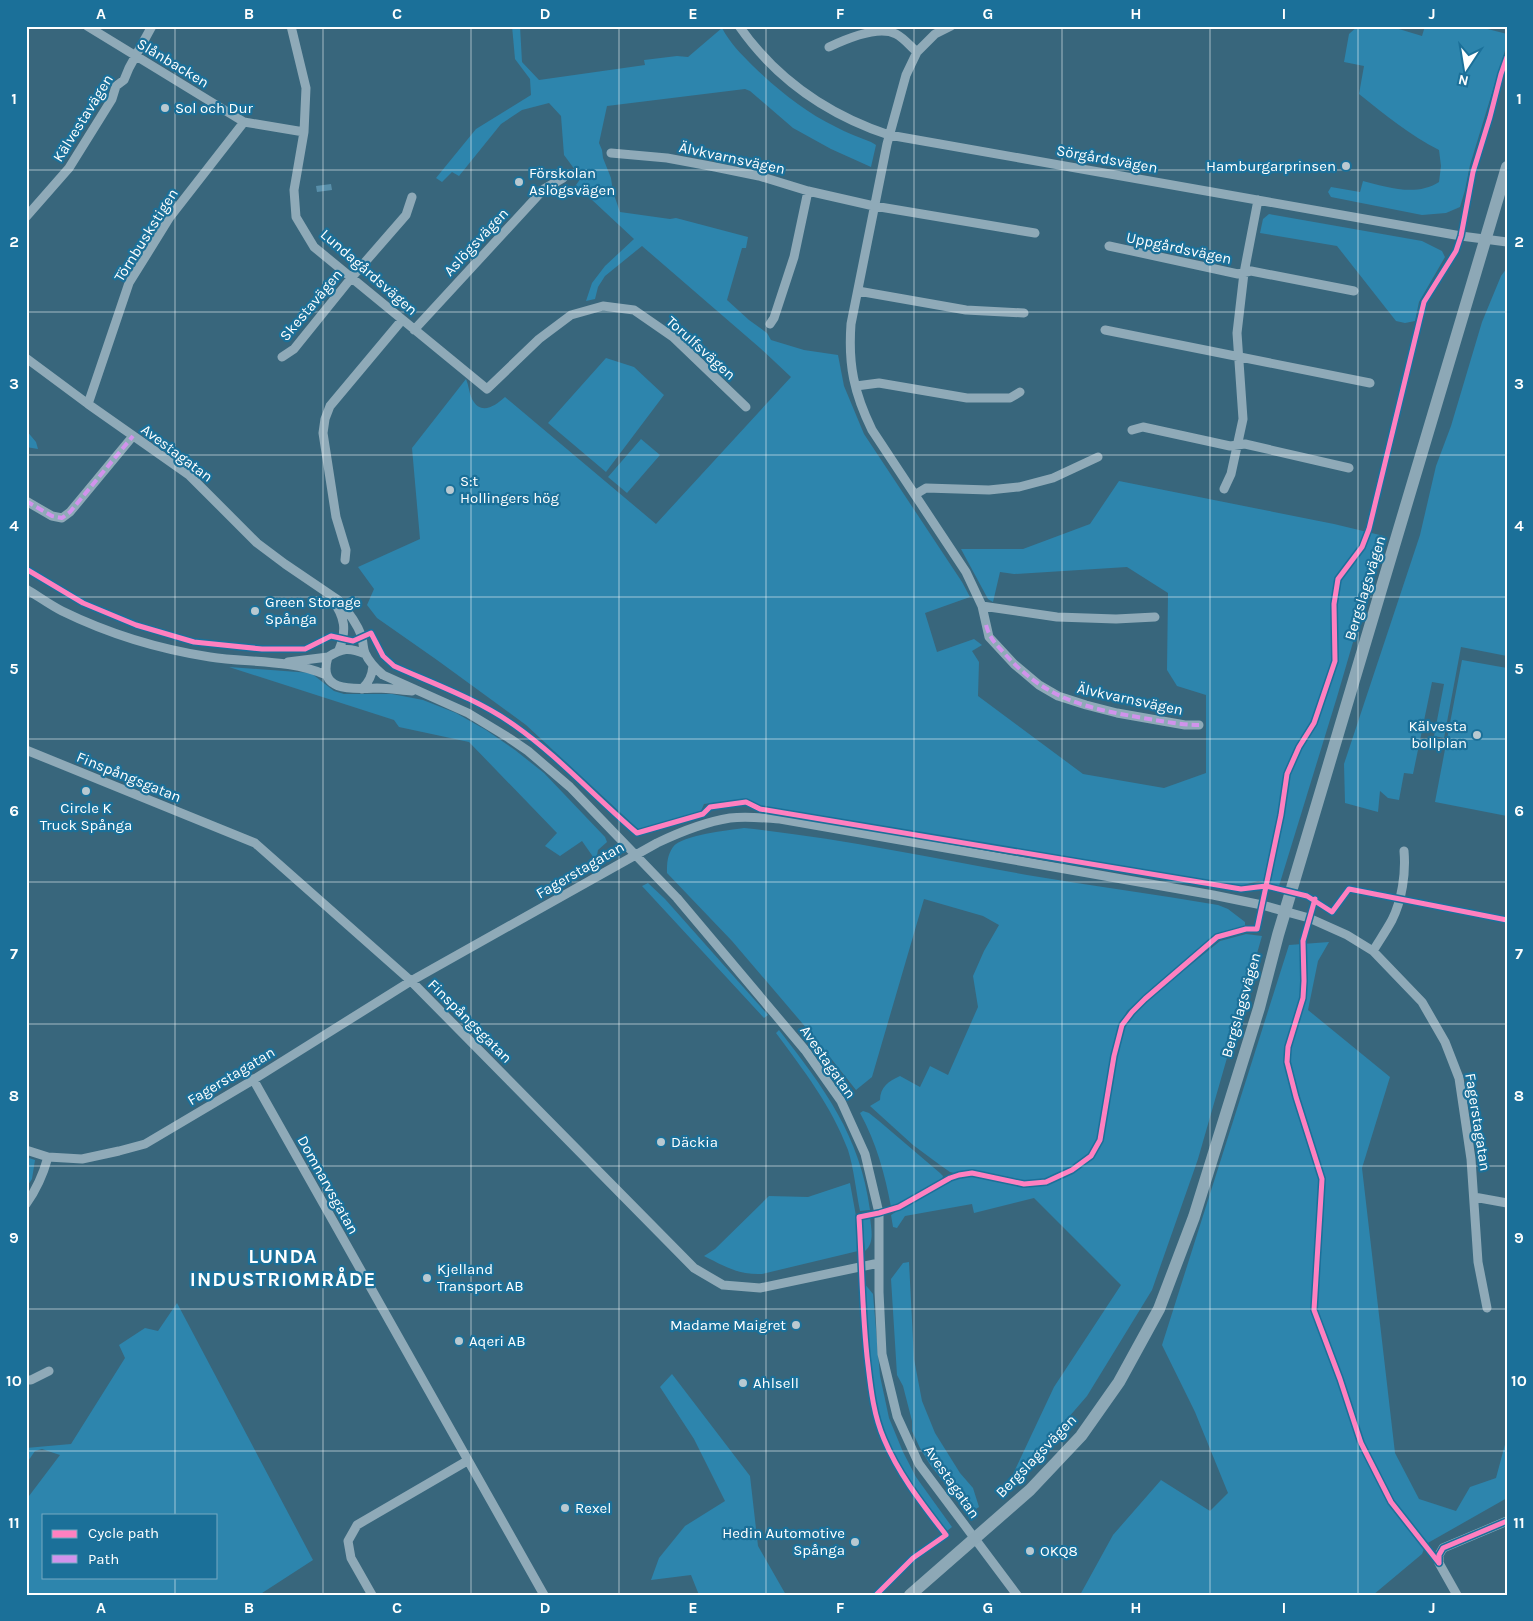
<svg xmlns="http://www.w3.org/2000/svg" width="1533" height="1621" viewBox="0 0 1533 1621" font-family="Karla,sans-serif">
<rect width="100%" height="100%" fill="#38667c"/>
<path fill="#2d85ad" fill-rule="evenodd" d="M512 26H520L522 62 539 80 645 65 644 60 677 56 688 57 722 28C730 43 741 54 753 66 778 90 805 112 836 127 847 133 859 137 871 142L876 145 871 167 831 149 793 128 750 91 745 89 607 106 599 143 602 150 603 158 611 178 613 192 620 212 670 219 676 218 748 237 746 248H742L727 300 749 320 767 333 771 340 804 350 838 355 844 386 864 434 962 582 970 597 925 613 937 652 974 639 982 645 972 651 979 662 978 696 1083 774 1164 788 1206 773V695L1177 686 1167 670 1168 593 1127 567 1014 574 1000 572 993 602 988 599 961 549H1023L1090 524 1119 481 1334 524 1384 536 1337 697 1279 886 1258 881 1237 887 762 808 745 799 704 804 701 811 644 829H638L526 725 437 660 377 618 367 605 374 589 358 567 420 539 412 448 466 379C469 386 469 393 472 399 481 416 495 406 505 397L656 524 791 377 760 348 642 246 605 276 598 287 595 299 586 301 592 283 605 266 634 239 576 185 581 178 564 155 561 116 549 103 522 110 501 124 459 176 452 172 442 182 436 178 476 129 531 95 530 79 515 59Z
M1358 26H1389L1422 36 1425 26H1476L1507 34V44L1470 165 1465 190 1460 207 1446 213 1422 215 1331 197 1328 192 1331 187 1360 192 1363 181C1387 187 1416 197 1439 182L1441 166 1439 150C1410 135 1385 115 1359 94L1364 66 1344 62 1349 34Z
M1269 214 1422 241 1442 251 1445 257 1419 302 1415 321 1405 323 1396 321 1337 246 1260 233 1263 219Z
M1507 268V656L1461 647 1444 738 1434 736 1444 684 1432 682 1413 774 1404 773 1399 800 1388 798 1380 791 1378 812 1345 803 1344 764 1420 535 1436 466 1451 426 1482 322 1501 276Z
M606 358 634 367 664 395 606 472 548 423Z
M26 430 36 442 38 449 26 447Z
M641 439 660 455 627 493 608 477Z
M1462 660 1507 668V816L1435 802Z
M229 667 311 673 334 691 344 694H392L423 700 456 713 486 730 515 750 544 773 605 837 607 842 598 850 596 861 582 841 560 856 545 846 557 833 469 742 399 727 394 720Z
M744 828C838 838 933 858 1027 875 1091 886 1155 894 1218 905L1228 909 1245 922V926L1214 937 1127 1011 1121 1023 1114 1045 1108 1081 1112 1090 1120 1040 1128 1020 1134 1012 1158 991 1220 941 1246 934 1262 936 1198 1159 1152 1290 1087 1396 1005 1491 1054 1387 1121 1285 1034 1198 974 1213 972 1204 905 1216 897 1228 893 1227 891 1215 917 1198 963 1175 950 1172 940 1165 913 1145 870 1106 880 1100C880 1087 889 1081 900 1076L920 1087 930 1066 948 1075 978 1007 973 976 984 951 999 925 983 916 924 899 872 1077 856 1090 814 1037 732 941 667 873C667 863 667 856 673 847 682 835 729 830 744 828Z
M648 883 665 899 768 1015 764 1018 642 886Z
M1329 942 1318 961 1308 1010 1390 1077 1362 1168 1395 1453 1419 1499 1456 1511 1470 1487 1496 1478 1507 1437V1498L1426 1544 1422 1554 1373 1595H1080L1113 1535 1161 1480 1210 1511 1228 1493 1195 1412 1162 1345 1289 945Z
M779 1030C824 1088 860 1135 870 1210L860 1211C856 1191 854 1169 848 1150 831 1105 804 1071 776 1033Z
M863 1111 869 1113 879 1121 940 1173 943 1176 942 1179 894 1207H891C885 1174 876 1142 860 1113Z
M26 1157 35 1160 32 1179 26 1188Z
M850 1183 856 1216 858 1251 762 1274C738 1275 724 1266 704 1256L715 1249 769 1196 808 1197Z
M870 1217C871 1228 875 1243 865 1251L862 1219Z
M909 1262 914 1359 922 1401 935 1433 960 1473 973 1488 979 1507 969 1513 931 1466 920 1448 912 1431V1421L903 1386 897 1375 891 1279 903 1263Z
M864 1283 873 1294 880 1376 889 1418 903 1452 916 1477 952 1527 947 1531C937 1523 930 1512 922 1501 899 1471 883 1435 875 1397 866 1360 867 1320 864 1283Z
M177 1303 313 1560 259 1595H26V1500L60 1455 42 1449 35 1451 26 1464V1448L71 1444 125 1358 119 1345 145 1328 158 1331ZM44 1515H216V1577H44Z
M672 1374 750 1476 758 1546 786 1595H699L691 1575 651 1580 659 1558 685 1526 725 1501 694 1439 660 1387Z"/>
<path fill="#588faa" d="M331 184 332 190 317 192 316 186Z"/>
<g fill="none" stroke-linecap="round" stroke-linejoin="round">
<path stroke="#8faab8" stroke-width="9" d="M87 26 244 122 304 132
M291 26 306 88 304 132 294 190 296 217 314 247 487 389 539 339 571 315 603 306 634 310 673 337 746 407
M739 26C776 79 829 115 889 135L1461 236 1507 242
M951 26 935 34 917 52 906 75 887 144 851 324C848 365 854 393 872 430L966 572 982 606 989 637 1014 664 1039 685 1058 696 1086 705 1117 713 1185 725H1199
M829 47C846 39 878 25 896 34 904 38 911 47 917 52
M611 153 667 158 710 166 759 176 808 191 874 206 1035 233
M26 217 69 168 112 99 116 86 124 80 129 68 152 26
M1109 246 1238 274 1251 271 1354 291
M858 291 966 310 1024 313
M770 324 774 318 794 257 808 191
M414 330 544 189 563 178
M1105 330 1370 383
M282 357 294 349 352 277 406 215 412 197
M26 358 88 404 189 475 257 543 285 564 338 600C347 610 357 623 362 637 363 642 363 648 365 653 369 662 376 669 383 675L468 713 509 738 528 751 570 787 677 898 805 1050 841 1101 865 1154 879 1213V1292L882 1354 897 1416 919 1464 1017 1595
M856 386 879 383 967 398H1010L1020 392
M88 404 129 283 170 217 244 122
M1132 430 1143 427 1230 446 1245 444 1349 468
M1224 489 1231 474 1243 419 1237 333 1244 273 1258 200
M916 494 926 488 989 490 1019 487 1053 478 1098 457
M26 501 52 516 62 518 70 512 133 436
M345 560 346 550 336 517 323 433 325 419 330 406 402 320
M26 589C38 596 50 605 62 611 109 634 158 649 210 657 248 663 290 659 326 675
M332 599C345 617 347 630 339 650
M982 606 1057 617 1116 619 1155 617
M365 654C349 647 342 648 328 657 317 693 354 689 377 688 388 688 400 690 412 691
M288 662 328 657
M362 689C369 682 372 676 373 666
M26 750 255 843 411 981 694 1268 723 1285 760 1288 879 1263
M1373 951C1379 941 1386 931 1392 920 1402 900 1406 873 1404 851
M253 1079 544 1595
M26 1150 48 1157 82 1159 119 1151 145 1144 248 1083 411 981 657 843C680 832 705 822 730 818 747 816 764 818 780 819L1213 895 1262 905 1309 918 1347 935 1373 951 1422 1002 1445 1042 1459 1078 1471 1159 1478 1262 1487 1308
M1474 1197 1507 1203
M26 1204C37 1189 43 1175 48 1157
M26 1380H31L49 1371
M372 1595 351 1558 348 1541 357 1525 467 1461
M1457 1595 1439 1563V1555L1443 1548 1507 1521"/>
<path stroke="#8da8b6" stroke-width="12" d="M910 1595 1030 1490 1081 1436 1119 1382 1159 1309 1194 1217 1259 1008 1278 935 1507 167"/>
<path stroke="#d193ec" stroke-width="4" stroke-dasharray="8 4" stroke-linecap="butt" d="M26 501 52 516 62 518 70 512 133 436
M986 625C990 639 995 643 1004 653 1045 699 1085 708 1143 718 1162 721 1180 725 1199 725"/>
<g stroke="#1b7099" stroke-width="8">
<path id="cycleway" d="M26 569 83 603 136 625 194 642 262 649H305L331 636 353 641 371 633 383 656 394 666C434 684 477 699 514 725 558 756 596 798 637 833L703 814 710 807 746 802 760 809 1241 889 1266 886 1307 896 1332 912 1349 889 1507 920
M1315 899 1303 941 1304 981 1303 998 1288 1047 1287 1062 1296 1097 1322 1179 1314 1310 1340 1379 1361 1443 1391 1502 1439 1563
M1439 1563V1555L1443 1548 1507 1521
M876 1595 913 1558 946 1535C923 1505 899 1475 884 1439 874 1416 871 1391 868 1365 862 1316 862 1266 859 1217L879 1213 899 1207 950 1178 959 1175 972 1173 1024 1184 1046 1182 1072 1170 1091 1156 1100 1140 1114 1056 1122 1025 1132 1012 1145 999 1217 937 1246 929H1257L1281 815 1287 774 1299 747 1314 723 1335 661 1334 604 1338 579 1362 547 1369 529 1424 302 1456 251 1461 236 1473 172 1490 117 1501 74 1507 57"/>
</g>
<use href="#cycleway" stroke="#ff80c0" stroke-width="5"/>
</g>
<path fill="none" stroke="#fff" stroke-width="1" stroke-opacity="0.55" d="M175 26V1515M323 26V1595M471 26V1595M619 26V1595M766 26V1595M914 26V1595M1062 26V1595M1210 26V1595M1358 26V1595M26 170H1507M26 312H1507M26 455H1507M26 597H1507M26 739H1507M26 882H1507M26 1024H1507M26 1166H1507M26 1309H1507M26 1451H1507M175 1577V1595"/>
<g fill="#b9c9d1" stroke="#1b7099" stroke-width="2">
<circle cx="165" cy="108" r="5"/>
<circle cx="1346" cy="166" r="5"/>
<circle cx="519" cy="182" r="5"/>
<circle cx="450" cy="490" r="5"/>
<circle cx="255" cy="611" r="5"/>
<circle cx="1477" cy="735" r="5"/>
<circle cx="86" cy="791" r="5"/>
<circle cx="661" cy="1142" r="5"/>
<circle cx="427" cy="1278" r="5"/>
<circle cx="796" cy="1325" r="5"/>
<circle cx="459" cy="1341" r="5"/>
<circle cx="743" cy="1383" r="5"/>
<circle cx="565" cy="1508" r="5"/>
<circle cx="855" cy="1542" r="5"/>
<circle cx="1030" cy="1551" r="5"/>
</g>
<g text-anchor="middle" dominant-baseline="central" stroke-width="4.5" stroke-linejoin="round" paint-order="stroke">
<g font-size="15" fill="#fff" stroke="#1b7099">
<text transform="translate(173 63) rotate(31)">Slånbacken</text>
<text transform="translate(83 118) rotate(-58)">Kälvestavägen</text>
<text transform="translate(732 158) rotate(12)">Älvkvarnsvägen</text>
<text transform="translate(1107 159) rotate(10)">Sörgårdsvägen</text>
<text transform="translate(146 235) rotate(-58)">Törnbuskstigen</text>
<text transform="translate(476 242) rotate(-47)">Aslögsvägen</text>
<text transform="translate(1179 248) rotate(12)">Uppgårdsvägen</text>
<text transform="translate(369 272) rotate(41)">Lundagårdsvägen</text>
<text transform="translate(311 305) rotate(-50)">Skestavägen</text>
<text transform="translate(701 348) rotate(42)">Torulfsvägen</text>
<text transform="translate(177 453) rotate(37)">Avestagatan</text>
<text transform="translate(1365 588) rotate(-73)">Bergslagsvägen</text>
<text transform="translate(1130 699) rotate(12)">Älvkvarnsvägen</text>
<text transform="translate(129 777) rotate(22)">Finspångsgatan</text>
<text transform="translate(580 870) rotate(-30)">Fagerstagatan</text>
<text transform="translate(1241 1005) rotate(-74)">Bergslagsvägen</text>
<text transform="translate(470 1021) rotate(45)">Finspångsgatan</text>
<text transform="translate(828 1062) rotate(55)">Avestagatan</text>
<text transform="translate(231 1076) rotate(-31)">Fagerstagatan</text>
<text transform="translate(1478 1122) rotate(81)">Fagerstagatan</text>
<text transform="translate(328 1185) rotate(61)">Domnarvsgatan</text>
<text transform="translate(1036 1456) rotate(-46)">Bergslagsvägen</text>
<text transform="translate(952 1482) rotate(55)">Avestagatan</text>
</g>
<g font-size="15" fill="#fff" stroke="#1b7099" text-anchor="start">
<text x="175" y="108">Sol och Dur</text>
<text x="1336" y="166" text-anchor="end">Hamburgarprinsen</text>
<text x="529" y="173">Förskolan<tspan x="529" dy="17">Aslögsvägen</tspan></text>
<text x="460" y="481">S:t<tspan x="460" dy="17">Hollingers hög</tspan></text>
<text x="265" y="602">Green Storage<tspan x="265" dy="17">Spånga</tspan></text>
<text x="1467" y="726" text-anchor="end">Kälvesta<tspan x="1467" dy="17">bollplan</tspan></text>
<text x="86" y="808" text-anchor="middle">Circle K<tspan x="86" dy="17">Truck Spånga</tspan></text>
<text x="671" y="1142">Däckia</text>
<text x="437" y="1269">Kjelland<tspan x="437" dy="17">Transport AB</tspan></text>
<text x="786" y="1325" text-anchor="end">Madame Maigret</text>
<text x="469" y="1341">Aqeri AB</text>
<text x="753" y="1383">Ahlsell</text>
<text x="575" y="1508">Rexel</text>
<text x="845" y="1533" text-anchor="end">Hedin Automotive<tspan x="845" dy="17">Spånga</tspan></text>
<text x="1040" y="1551">OKQ8</text>
</g>
<g font-size="20" font-weight="bold" letter-spacing="1" fill="#fff" stroke="#1b7099">
<text x="283" y="1256">LUNDA<tspan x="283" dy="23">INDUSTRIOMRÅDE</tspan></text>
</g>
</g>
<rect width="1533" height="1621" fill="none" stroke="#1b7099" stroke-width="55"/>
<rect x="42" y="1514" width="175" height="65" fill="#1b7099" stroke="#76a9c2"/>
<rect x="52" y="1530" width="25" height="8" fill="#ff80c0" stroke="#76a9c2"/>
<text x="88" y="1538" font-size="15" fill="#ffffff">Cycle path</text>
<rect x="52" y="1555" width="25" height="8" fill="#d193ec" stroke="#76a9c2"/>
<text x="88" y="1564" font-size="15" fill="#ffffff">Path</text>
<g transform="translate(1466 68) rotate(192)" stroke="#1b7099" stroke-width="4" paint-order="stroke">
<path d="M0-4L9 19L0 12L-9 19Z" fill="#ffffff"/>
<text y="-8" font-size="14" font-weight="bold" text-anchor="middle" fill="#ffffff">N</text>
</g>
<rect x="28" y="28" width="1478" height="1566" fill="none" stroke="#fff" stroke-width="2"/>
<g font-size="16" text-anchor="middle" font-weight="bold" fill="#fff">
<text x="101" y="19">A</text>
<text x="249" y="19">B</text>
<text x="397" y="19">C</text>
<text x="545" y="19">D</text>
<text x="693" y="19">E</text>
<text x="840" y="19">F</text>
<text x="988" y="19">G</text>
<text x="1136" y="19">H</text>
<text x="1284" y="19">I</text>
<text x="1432" y="19">J</text>
<text x="14" y="104">1</text>
<text x="1519" y="104">1</text>
<text x="14" y="247">2</text>
<text x="1519" y="247">2</text>
<text x="14" y="389">3</text>
<text x="1519" y="389">3</text>
<text x="14" y="531">4</text>
<text x="1519" y="531">4</text>
<text x="14" y="674">5</text>
<text x="1519" y="674">5</text>
<text x="14" y="816">6</text>
<text x="1519" y="816">6</text>
<text x="14" y="959">7</text>
<text x="1519" y="959">7</text>
<text x="14" y="1101">8</text>
<text x="1519" y="1101">8</text>
<text x="14" y="1243">9</text>
<text x="1519" y="1243">9</text>
<text x="14" y="1386">10</text>
<text x="1519" y="1386">10</text>
<text x="14" y="1528">11</text>
<text x="1519" y="1528">11</text>
<text x="101" y="1613">A</text>
<text x="249" y="1613">B</text>
<text x="397" y="1613">C</text>
<text x="545" y="1613">D</text>
<text x="693" y="1613">E</text>
<text x="840" y="1613">F</text>
<text x="988" y="1613">G</text>
<text x="1136" y="1613">H</text>
<text x="1284" y="1613">I</text>
<text x="1432" y="1613">J</text>
</g>
</svg>
